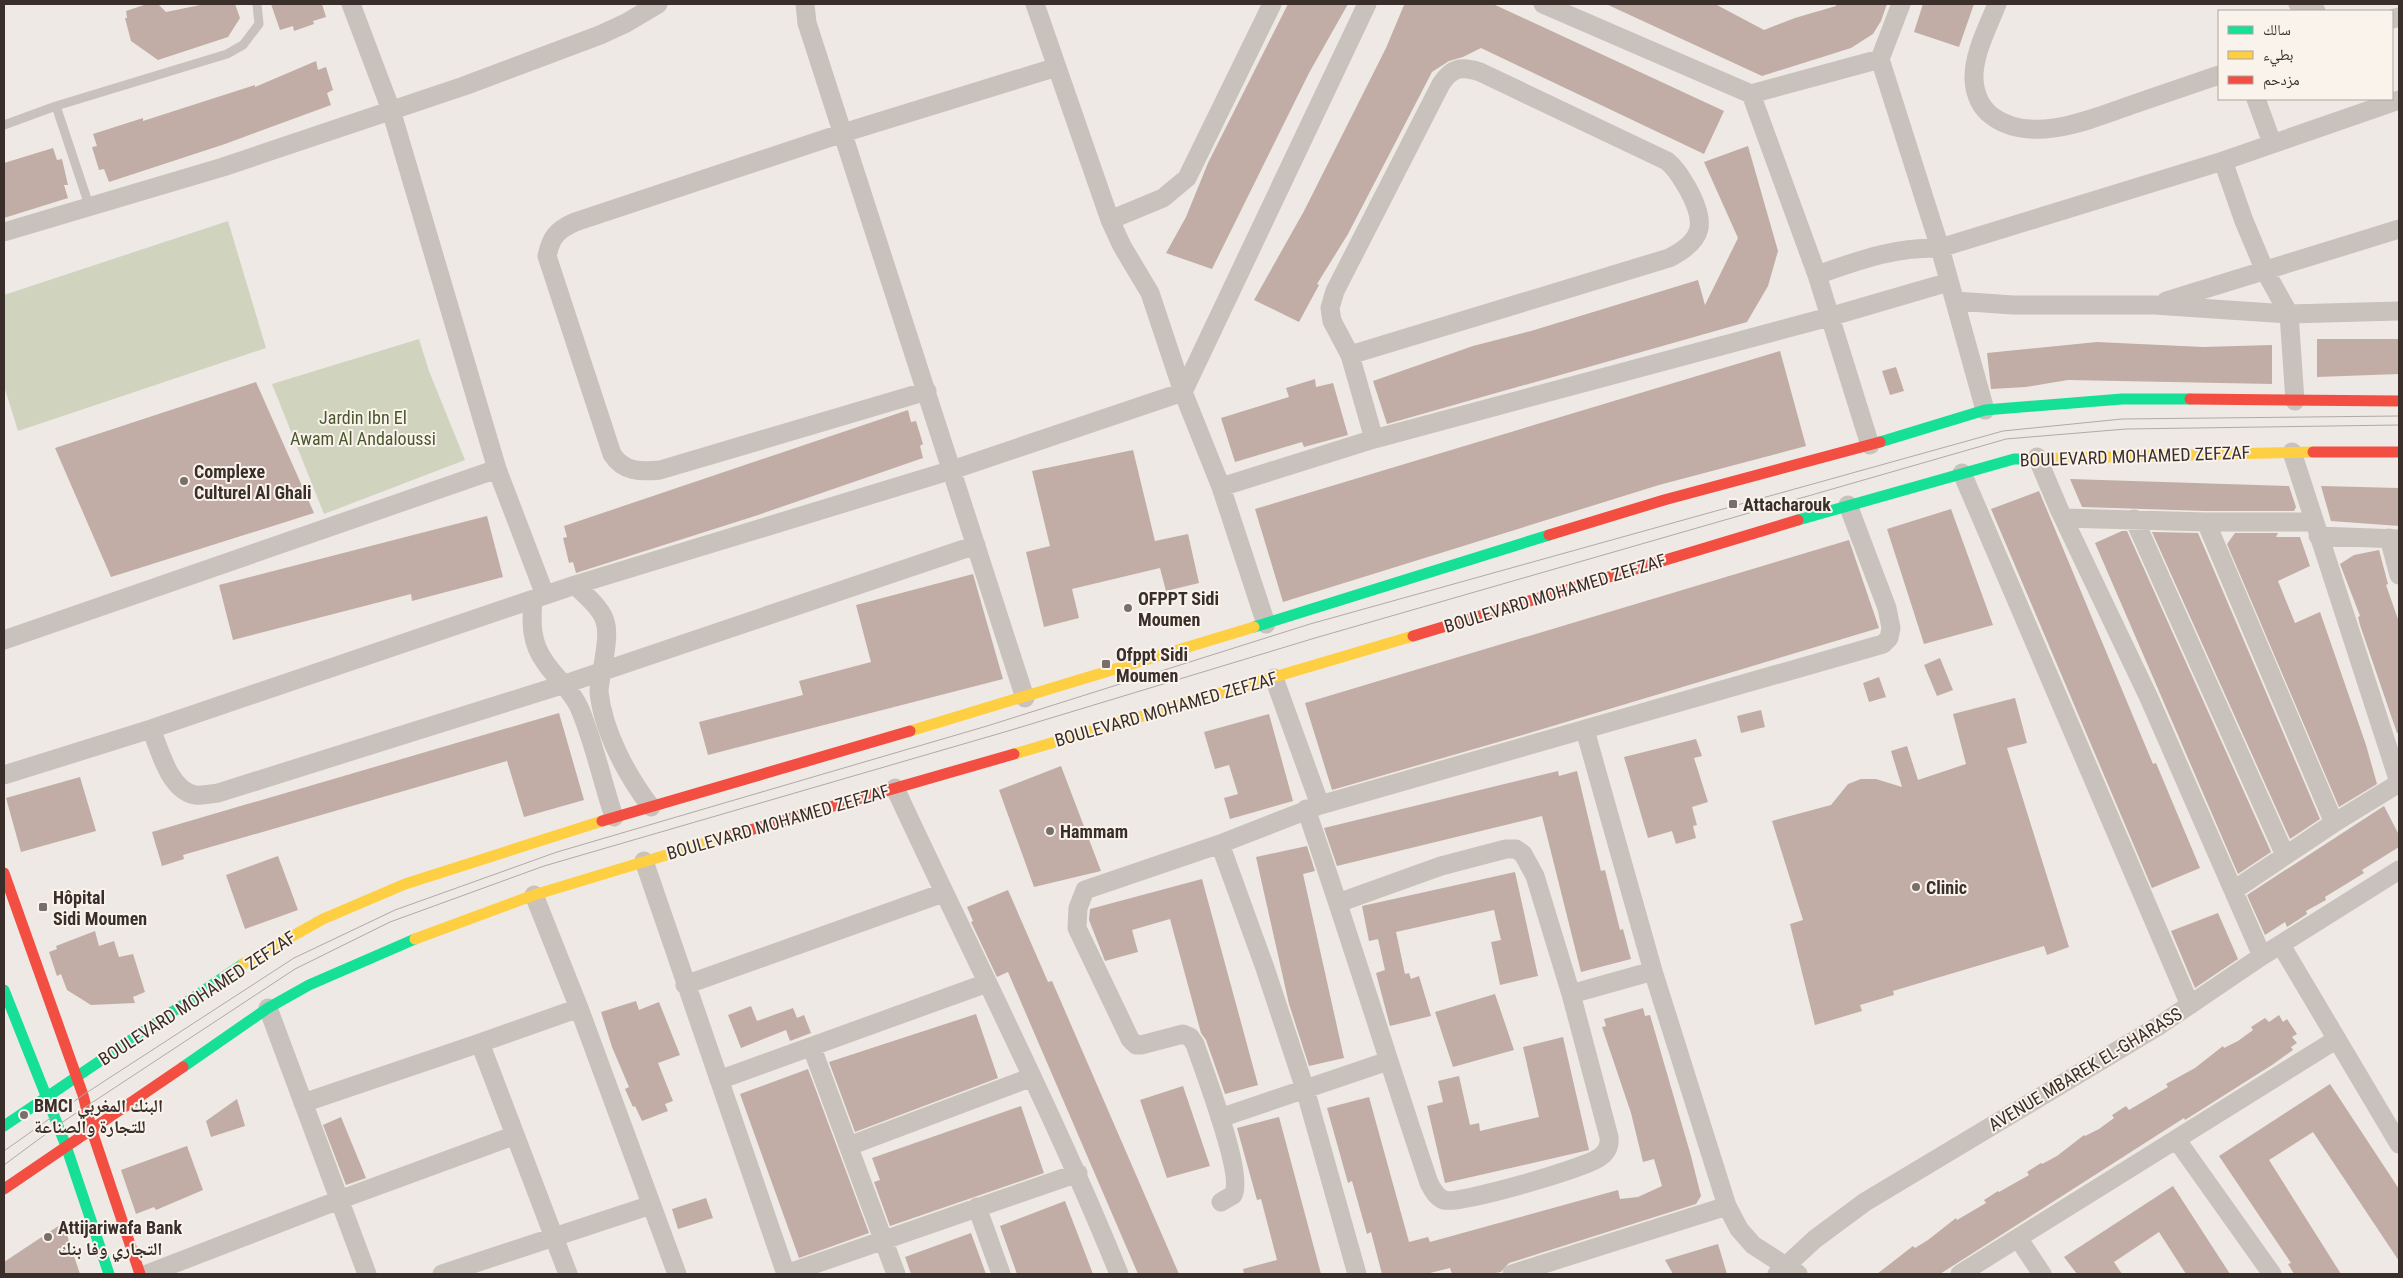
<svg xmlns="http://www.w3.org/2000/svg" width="2403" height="1278" viewBox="0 0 2403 1278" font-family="'Roboto Condensed','Noto Naskh Arabic',sans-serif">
<rect width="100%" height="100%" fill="#eee9e4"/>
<path fill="#d0d4be" d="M228 221 266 348 18 431 4 386V295Z
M419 339 429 371 465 460 324 514 272 384Z"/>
<path fill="#c1ada6" d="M147 4H158L166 12 205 4H235L240 18 228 37 158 60 131 41 125 18H127L126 11Z
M271 4H322L326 17 313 21 314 24 294 31 293 26 280 30Z
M1288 4H1348L1309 73 1212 269 1166 253 1186 217 1208 163Z
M1408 4H1493L1724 111 1704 154 1481 48 1463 57 1449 61 1432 72 1348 234 1317 284 1319 285 1299 322 1254 300 1304 211 1386 48 1404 5Z
M1606 4H1715L1764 30 1795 18 1836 6V4H1887L1881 21 1873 34 1851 48 1762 76Z
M1923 4H1974L1959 47 1914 32Z
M316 61 318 70 326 67 333 90 327 93 331 105 225 144 109 182 104 169 99 170 92 147 97 146 93 134 143 118V121L255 85V87Z
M1748 146 1778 251 1768 286 1747 322 1387 424 1373 381 1473 346 1531 331 1698 280 1705 305 1738 238 1704 162Z
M53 148 57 160 62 159 68 185H64L68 198 4 218V163Z
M2317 339H2399V374L2317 377Z
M2097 342 2203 347 2272 345V384L2068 380 2026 387 1991 389 1987 353Z
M1780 351 1806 446 1659 485 1283 602 1255 509Z
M1896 367 1904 391 1890 395 1882 371Z
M1315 379 1316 387 1333 383 1348 435 1304 447 1302 442 1235 462 1221 418 1289 397 1286 388Z
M256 382 314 513 111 577 55 448Z
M908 410 911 422 916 421 923 444 920 446 923 458 755 516 576 573 573 562 569 563 563 538 567 537 564 526Z
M1133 450 1155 541 1188 534 1199 583 1166 591 1160 568 1072 589 1079 618 1044 627 1026 552 1050 546 1032 471Z
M2070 479 2289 486 2296 507 2294 511H2206L2082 507Z
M2321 486 2399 488V526L2331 521Z
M2039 491 2153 764 2156 763 2200 868 2152 888 1991 509Z
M1951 509 1993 625 1924 644 1887 529Z
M487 516 503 577 412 601 411 594 233 640 219 585Z
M2122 531H2127L2271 852 2238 874 2095 543Z
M2152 532 2198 533 2320 819 2290 839Z
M2235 533H2278L2276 537H2300L2310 566 2278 581 2295 623 2320 612 2366 745 2377 784 2339 807 2227 544Z
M1849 540 1879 628 1526 734 1332 790 1305 703Z
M2379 550 2388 584 2386 585 2399 622V733H2397L2360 625 2358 617 2360 616 2340 564 2354 555Z
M973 574 1003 679 708 755 699 722 803 695 799 681 871 662 856 605Z
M1940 658 1953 690 1937 696 1924 665Z
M1879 677 1886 697 1869 702 1863 683Z
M2015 698 2027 743 2007 748 2069 947 2047 955 2044 946 1893 991 1894 995 1860 1005 1862 1011 1815 1025 1790 924 1803 920 1772 821 1831 805 1848 784 1861 779H1876L1902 787 1891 751 1907 746 1918 780 1966 764 1953 714Z
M1761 710 1765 727 1741 733 1737 716Z
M559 713 584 800 524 817 507 761 183 855 184 859 162 866 152 832Z
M1269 714 1293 801 1230 819 1224 798 1238 794 1229 765 1215 769 1204 732Z
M1696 739 1702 756 1694 758 1708 802 1692 807 1697 825 1693 826 1696 838 1676 844 1672 831 1648 838 1624 757Z
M1061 766 1101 871 1034 887 999 790Z
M1558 771 1559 776 1577 771 1601 871 1605 870 1620 930 1623 929 1631 959 1581 972 1542 816 1337 866 1324 828Z
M80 777 96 831 21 852 6 798Z
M2384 806 2399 835V847L2362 870 2364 873 2325 897 2326 900 2306 911 2307 914 2287 927 2285 922 2265 935 2247 895Z
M1307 846 1315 871 1303 874 1344 1058 1309 1066 1289 1004 1256 857Z
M278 856 298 910 245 929 226 875Z
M1515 872 1538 976 1500 985 1491 942 1501 940 1494 910 1396 932 1405 974 1409 973 1411 979 1419 976 1431 1016 1390 1026 1376 973 1385 970 1378 939 1369 941 1362 906Z
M1202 879 1258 1085 1225 1094 1206 1040 1201 1033 1170 919 1132 930 1138 952 1105 961 1089 920 1090 909Z
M1008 890 1048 982 1052 981 1179 1274H1138L1008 972 997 977 971 922 973 921 967 907Z
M2218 913 2238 959 2195 988 2171 931Z
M95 931 99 946 114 941 119 957 133 954 145 992 133 997 135 1003 91 1005 67 990 61 974 57 976 49 952 57 949 56 946Z
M1495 994 1514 1050 1453 1067 1435 1012Z
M636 1001 639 1010 659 1002 680 1055 658 1063 673 1101 665 1104 668 1111 642 1121 635 1106 633 1107 625 1089 629 1087 612 1047 601 1012Z
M751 1006 757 1021 793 1008 797 1018 804 1015 811 1033 790 1041 786 1030 741 1048 728 1015Z
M1643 1008 1645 1016 1650 1015 1691 1156 1701 1196 1696 1204 1509 1263 1501 1272 1491 1274H1452L1450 1268 1426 1274H1382L1371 1232 1367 1234 1352 1181 1348 1183 1327 1108 1369 1097 1409 1242 1428 1237 1430 1242 1618 1190 1620 1199 1638 1197 1662 1186 1654 1159 1643 1162 1631 1113 1602 1027 1606 1026 1604 1019Z
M976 1014 998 1078 855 1132 829 1062Z
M2279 1015 2283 1022 2287 1019 2297 1034 2292 1037 2297 1043 2291 1047 2293 1050 2272 1065 2185 1120 2184 1118 1940 1274H1877L1913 1246 1915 1248 1928 1240 1956 1218 1957 1220 1986 1203 1984 1200 1998 1191 1999 1192 2029 1175 2027 1172 2041 1163 2042 1164 2057 1156 2084 1135 2085 1136 2099 1129 2114 1118 2112 1115 2126 1106 2129 1110 2168 1087 2166 1084 2195 1068 2223 1046 2224 1048 2238 1041 2253 1030 2251 1027 2265 1018 2269 1022Z
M1563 1037 1589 1150 1445 1183 1427 1106 1443 1102 1438 1081 1459 1076 1470 1125 1479 1123 1480 1131 1539 1117 1523 1047Z
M808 1069 869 1233 799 1258 740 1094Z
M2330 1084 2399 1189V1261L2313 1132 2269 1160 2341 1274H2294L2288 1264 2291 1263 2219 1156Z
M1183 1086 1210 1166 1167 1178 1140 1100Z
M237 1099 245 1126 211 1137 206 1121Z
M1021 1106 1044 1173 890 1226 874 1182 880 1180 872 1158Z
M341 1117 366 1178 346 1185 323 1125Z
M1279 1117 1321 1274H1244L1243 1269 1277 1260 1261 1199 1257 1200 1237 1128Z
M187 1146 203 1190 156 1210 154 1207 136 1214 121 1170Z
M2173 1186 2230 1274H2186L2159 1232 2114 1262 2122 1274H2077L2064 1257Z
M706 1198 713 1218 678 1229 672 1209Z
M1065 1201 1093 1274H1017L1000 1226Z
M63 1223 80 1274H4V1262Z
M971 1233 986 1274H911L905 1257Z
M1718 1244 1727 1274H1673L1665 1260Z"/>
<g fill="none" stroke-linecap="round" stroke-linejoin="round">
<path stroke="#c8c1bc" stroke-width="9" d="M56 106 90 208
M4 125 56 106 227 54 243 45 259 24 257 4"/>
<path stroke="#c8c1bc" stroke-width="19" d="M351 4 391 110 497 469 545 595
M805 4 807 23 1025 698
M1035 4 1110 220 1122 246 1150 293 1183 392 1221 487 1266 624
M1543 4 1751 94 1817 275 1870 445
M1901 4 1880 59 1940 248 1985 410
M1997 4C1988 27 1973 54 1974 80 1975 94 1980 107 1992 116 2033 147 2098 116 2140 102 2167 93 2193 84 2219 75
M2298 4 2316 11
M2392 19 2399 17
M1751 94 1880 59
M2256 99 2272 143
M2223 161 2244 221 2265 271 2289 314 2295 401
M1110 220 1163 198 1187 178 1272 4
M4 232 223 167 464 86 600 35 626 23 658 4
M1817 275C1860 260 1894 247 1940 248L2223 161 2399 100
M1955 301 2013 305H2154L2289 314 2399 311
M2166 301 2399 229
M1350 355 1669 258C1705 240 1706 222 1688 189 1682 179 1677 169 1667 161L1480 72C1462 66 1452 67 1441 84L1335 291 1330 308 1332 321 1350 355 1374 439
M927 391 660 470C641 472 623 472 612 454L547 256C551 237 557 230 575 222L843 133 1057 67
M2292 452 2399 782
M2037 457 2059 509 2149 698 2262 956
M1962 473 2190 1005
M1221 487 1374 439 1829 317 1949 282
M2064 518 2206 522H2314
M2134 519 2285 855
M2206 522 2334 823
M2318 536 2399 539
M2389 538 2399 575
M575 585C608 616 611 619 603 665 602 674 599 683 599 692 603 731 627 776 651 807
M533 600C531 623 531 643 545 662 556 679 571 689 579 707 594 742 602 781 614 817
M4 640 497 469
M1274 678 1320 805
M151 729C160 750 169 790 195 795 203 796 210 794 218 793L565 684 976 545
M1585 730 1653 971 1727 1206 1739 1229 1753 1245 1798 1274
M4 775 151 729 575 585 952 470 1183 392 1367 4
M895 788C970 950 1052 1109 1119 1274
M1306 809C1349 933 1387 1058 1429 1183 1433 1190 1436 1197 1444 1200 1458 1205 1586 1168 1600 1157 1607 1152 1610 1146 1609 1137L1571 994 1535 876 1523 854 1516 849H1506L1441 866 1338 903
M1220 844 1265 968 1305 1089 1357 1274
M644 861 786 1274
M2234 890 2334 823 2399 783
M534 895 579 1008 677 1274
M2281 945 2399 1144
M685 985 943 893
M1571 994 1653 971
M268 1008 367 1274
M812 1048 896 1274
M719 1080 987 983
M303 1103 480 1043
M1220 1118 1388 1061
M2176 1139 2272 1274
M849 1146 1032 1077
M1221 1202 1233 1195C1245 1175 1203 1069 1195 1044L1190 1037 1183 1034 1141 1045H1136L1130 1039 1077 928 1078 908 1085 890 1220 844 1320 805 1883 644 1889 638 1891 628 1887 608 1848 505
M977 1207 1001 1274
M2018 1238 2042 1274
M147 1274 339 1200 513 1136
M442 1274 651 1205
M568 1274 480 1043 579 1008
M786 1274 1078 1173
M1512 1274 1727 1206
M1777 1274 1815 1239 1865 1202 2160 1025 2262 956 2399 870
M1960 1274 2337 1039"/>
<path stroke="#16e098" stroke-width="11" d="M1880 442 1985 410 2122 399H2190
M1798 520 2014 459H2026
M1254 627 1549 535
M4 990 66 1146 109 1274
M183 1067 268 1008 309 985 415 939
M4 1126 243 964"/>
<path stroke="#ffcf43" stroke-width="11" d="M2026 459 2313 452
M910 731 1254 627
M1014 754 1413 636
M415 939 534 895 729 836
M243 964 323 919 405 884 602 821"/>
<path stroke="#f24e42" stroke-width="11" d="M2190 399 2399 401
M2313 452H2399
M1549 535 1664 500 1880 442
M1413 636 1798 520
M602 821 910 731
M729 836 1014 754
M4 873 83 1095 92 1131 140 1274
M4 1189 183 1067"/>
<path stroke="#b0aaa6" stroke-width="1" d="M4 1151 83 1095 294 958 395 910 557 852 987 726 1310 624 2003 431 2122 419 2399 416
M4 1165 58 1125 295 969 390 922 544 866 1008 731 1315 638 2006 439 2126 429 2399 425"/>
</g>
<g fill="#786f6b" stroke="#faf3ec" stroke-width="2">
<circle cx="184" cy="481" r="5"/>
<rect x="1728" y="499" width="10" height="10" rx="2.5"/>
<circle cx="1128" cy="608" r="5"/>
<rect x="1101" y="659" width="10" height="10" rx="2.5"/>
<circle cx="1050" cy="831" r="5"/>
<circle cx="1916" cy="887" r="5"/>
<rect x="38" y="902" width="10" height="10" rx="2.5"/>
<circle cx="24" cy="1115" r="5"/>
<circle cx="48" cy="1237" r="5"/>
</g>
<g text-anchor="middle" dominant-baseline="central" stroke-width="4" stroke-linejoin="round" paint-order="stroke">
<g font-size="18" fill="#49572e" stroke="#faf3ec">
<text x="363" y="417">Jardin Ibn El<tspan x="363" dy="21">Awam Al Andaloussi</tspan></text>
</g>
<g font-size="18" fill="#392e2a" stroke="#faf3ec">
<text transform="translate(2135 456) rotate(-2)">BOULEVARD MOHAMED ZEFZAF</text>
<text transform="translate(1555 593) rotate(-17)">BOULEVARD MOHAMED ZEFZAF</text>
<text transform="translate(1166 709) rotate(-16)">BOULEVARD MOHAMED ZEFZAF</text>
<text transform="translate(778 822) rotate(-16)">BOULEVARD MOHAMED ZEFZAF</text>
<text transform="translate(197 998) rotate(-33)">BOULEVARD MOHAMED ZEFZAF</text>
<text transform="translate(2085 1069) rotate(-31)">AVENUE MBAREK EL-GHARASS</text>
</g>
<g font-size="18" font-weight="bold" fill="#392e2a" stroke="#faf3ec" text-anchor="start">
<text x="194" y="471">Complexe<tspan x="194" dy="21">Culturel Al Ghali</tspan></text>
<text x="1743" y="504">Attacharouk</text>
<text x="1138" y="598">OFPPT Sidi<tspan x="1138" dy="21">Moumen</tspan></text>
<text x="1116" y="654">Ofppt Sidi<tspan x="1116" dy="21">Moumen</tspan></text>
<text x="1060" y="831">Hammam</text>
<text x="1926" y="887">Clinic</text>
<text x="53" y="897">Hôpital<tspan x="53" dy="21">Sidi Moumen</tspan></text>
<text x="34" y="1105">BMCI البنك المغربي<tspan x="34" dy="21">للتجارة والصناعة</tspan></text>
<text x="58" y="1227">Attijariwafa Bank<tspan x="58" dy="21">التجاري وفا بنك</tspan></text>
</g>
</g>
<rect width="2403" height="1278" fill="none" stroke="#392e2a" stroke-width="10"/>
<rect x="2218" y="10" width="175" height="90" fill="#faf3ec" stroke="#ada49e"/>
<rect x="2228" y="26" width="25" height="8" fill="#16e098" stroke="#ada49e"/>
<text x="2263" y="35" font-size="15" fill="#392e2a">سالك</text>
<rect x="2228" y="51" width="25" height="8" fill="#ffcf43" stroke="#ada49e"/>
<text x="2263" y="60" font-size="15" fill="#392e2a">بطيء</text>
<rect x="2228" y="76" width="25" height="8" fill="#f24e42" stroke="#ada49e"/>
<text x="2263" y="85" font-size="15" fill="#392e2a">مزدحم</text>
</svg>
